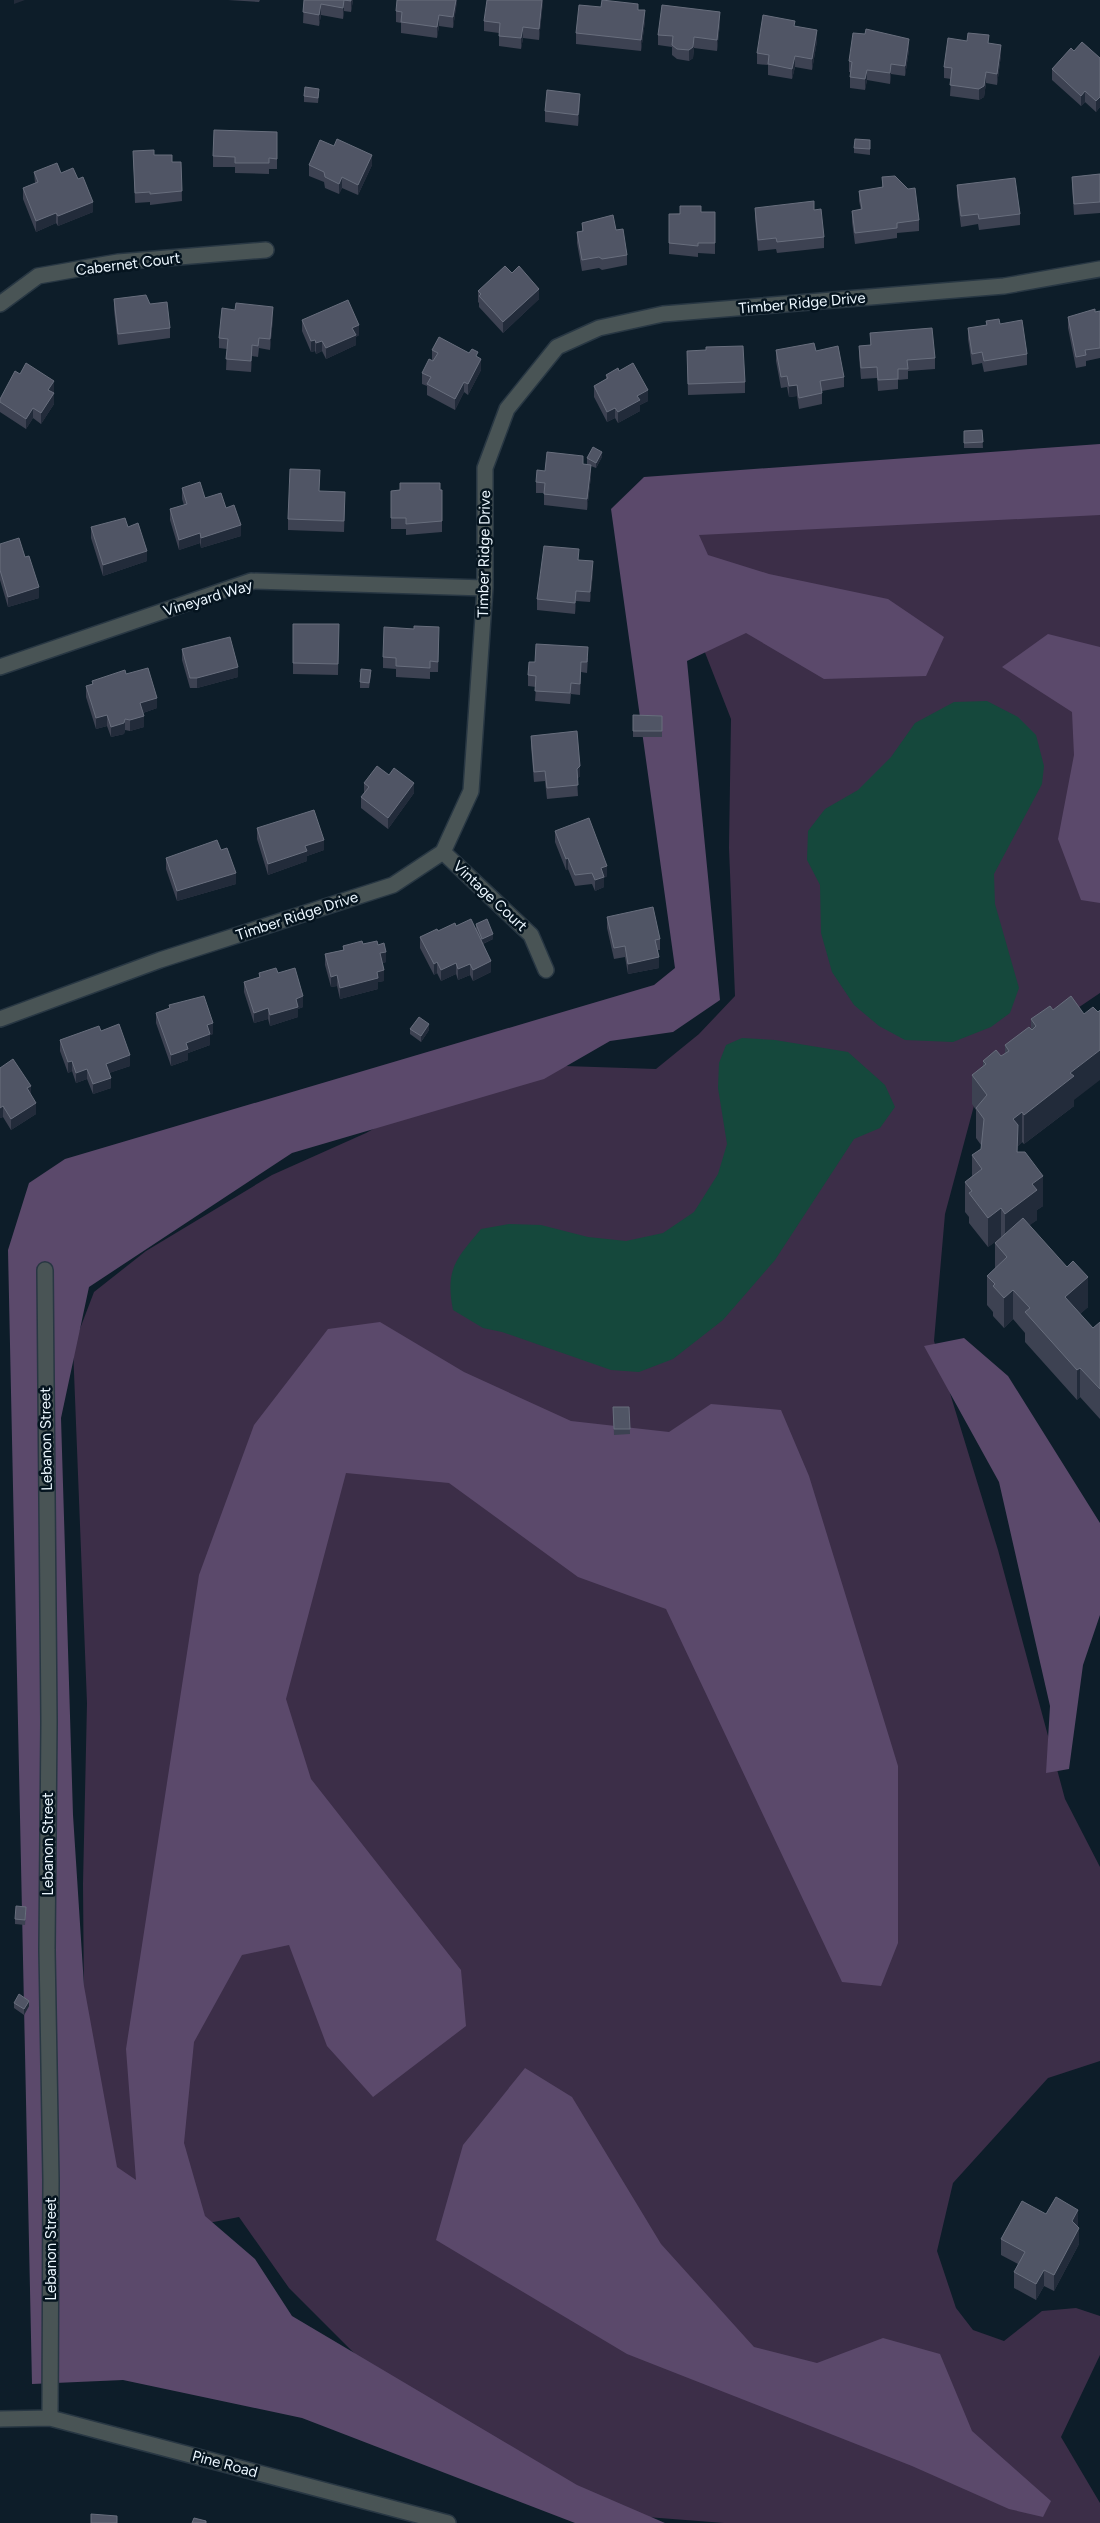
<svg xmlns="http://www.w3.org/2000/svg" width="1100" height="2523" viewBox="0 0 1100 2523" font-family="Figtree,sans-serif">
<rect width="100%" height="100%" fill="#0d1d29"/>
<path fill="#3c2e48" d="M1100 493V993L983 1072 945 1214 934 1341 998 1550 1065 1799 1100 1867V2061L1048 2078 953 2183 937 2251 956 2308 973 2330 1004 2341 1042 2311 1076 2308 1100 2316V2355L1061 2437 1100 2503V2523H724L621 2515 396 2395 289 2288 239 2217 188 2227 158 2259 85 2124 83 1884 87 1703 73 1347 94 1292 146 1251 272 1175 366 1133 459 1082 565 1066 656 1069 699 1034 735 996 729 848 731 719 677 581V516Z"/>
<path fill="#5b496b" d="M1100 444V515L699 535 708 555 769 574 888 599 944 637 926 676 824 679 746 633 687 661 720 1000 673 1032 610 1041 544 1079 292 1153 89 1287 61 1418 73 1815 84 1986 117 2167 136 2180 126 2049 199 1575 254 1425 328 1329 380 1322 464 1372 571 1421 669 1432 711 1404 781 1410 809 1476 898 1766V1943L881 1986 842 1982 666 1609 578 1577 449 1483 346 1473 286 1699 311 1779 461 1970 466 2026 373 2097 327 2046 289 1945 242 1955 194 2042 184 2143 205 2216 255 2259 292 2316 577 2485 665 2523H575L302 2418 123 2380 32 2384 8 1250 29 1183 65 1159 654 985 675 968 611 509 644 477Z
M1048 634 1100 647V903L1081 900 1058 839 1074 755 1072 712 1002 667Z
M964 1338 1008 1376 1100 1523V1615L1083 1665 1069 1769 1046 1773 1050 1706 999 1482 924 1346Z
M525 2068 572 2097 661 2244 754 2347 817 2363 883 2338 940 2354 972 2431 1051 2501 1043 2517 1009 2509 912 2466 627 2354 436 2240 463 2145Z"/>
<path fill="#15483c" d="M987 701 1018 717 1036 735 1044 766 1042 784 994 874 995 904 1019 988 1010 1013 991 1027 953 1042 905 1040 879 1026 854 1005 832 972 821 933 820 885 807 860 808 831 825 809 858 790 891 757 915 723 954 702Z
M742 1038 775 1040 848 1052 885 1085 895 1107 880 1128 854 1139 775 1260 723 1320 673 1359 639 1372 611 1370 502 1332 483 1328 453 1310C445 1269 456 1259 481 1229L509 1224 541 1225 588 1237 626 1241 663 1233 694 1212 718 1174 727 1144 718 1088 719 1063 726 1045Z"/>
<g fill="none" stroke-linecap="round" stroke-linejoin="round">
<g stroke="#283743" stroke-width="18">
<path id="street" d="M0 304 38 276 118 262 266 250
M0 667 251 581 485 588
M443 852 531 935 546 970
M0 1019 160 960 393 885 443 852 471 791 485 588V468L507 409 557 347 599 328 663 314 1004 286 1100 269
M45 1270 49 1722 47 1950 51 2180 50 2418
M0 2419 50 2418 448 2523"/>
</g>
<use href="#street" stroke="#495455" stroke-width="15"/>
</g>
<path fill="#3d4252" d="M228 0H260L259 2Z
M304 0H353L351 12 344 11 343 19 321 15 319 26 303 23Z
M457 0 453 28 439 26 437 38 401 33V23L396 22V11Z
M543 0 539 40 523 38 521 49 499 46V33L484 31V21Z
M601 7 638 10 645 21 641 51 576 44V33Z
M720 23 717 51 694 48 693 58 689 61 677 59 672 55V47L658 45V35Z
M795 26 817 41 812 70 795 67 792 79 768 75V65L757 64V53Z
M967 41 989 43 1001 55 997 85 986 83 984 97 979 100 950 96 951 79 944 78V67Z
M909 50 905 76 891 74 890 84 867 80 865 90 850 88V72H849V61Z
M1074 51 1100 58V107L1096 112 1085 102 1081 106 1052 80V69Z
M319 94 318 103 304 102V96Z
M580 104 578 126 545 122V111Z
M277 132V169H269V174L235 173V167H213V156Z
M870 146V155L854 153V148Z
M133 151 154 155 172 162H181L182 201 150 205V202L135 203Z
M309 165H372L358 195 342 188 339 194 325 188 324 182 309 176Z
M34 172 61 173 78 179 93 212 58 226 56 223 36 232 23 199V188L35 183Z
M1100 174V213L1074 215 1072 187V177Z
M882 177 919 220V231L897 233V238L855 244 852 222V211L861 210 859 201V191L882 188Z
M957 185 1020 214V225L979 230 978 224 961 227 957 196Z
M755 208 814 210 824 237V248L777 253 776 249 758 251 755 218Z
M701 212H715V254L698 253V257L669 254V214Z
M582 223 616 230 627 255V265L602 270 599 268 582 271 577 243V232L582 231Z
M512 273 539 299 503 333 479 307V303L478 302V291Z
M114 299 150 304 170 328V338L118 345 114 310Z
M1100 311V358L1086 361V366L1076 368 1068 328V317Z
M273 318 270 350 259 348 258 357 252 356 251 372 226 370 227 349 219 348V338Z
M302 320 359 335 356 337V345L326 359 322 351 316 354 315 351 311 352 302 331Z
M986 321 1000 324 1027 354V365L984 372 982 363 972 365 968 339V328L986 325Z
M870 333 935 358V369L908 371V379L898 380V389L878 391 877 378 861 379 859 357V346L870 345Z
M432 350 478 358 481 370 468 395 464 392 455 410 427 395V386L422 384V373L433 361 432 360Z
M776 350 816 351 844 377V387L822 391V404L799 409 797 396 789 397 787 387 781 388 776 361Z
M687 351 745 382V393L688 395Z
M619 371 648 401 640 405V411L618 423 615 418 607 422 594 397V386L606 379V375Z
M20 374 54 392V404L41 424 33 418 26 429 0 412V399Z
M982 430 983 448H964V431Z
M602 457 596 468 591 466V476L587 510 544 505V493H536V482L545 471 583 464 589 465 587 464V458Z
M182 488 226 508 241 536 201 548 200 543 179 550 170 520V509L184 505 182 499Z
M400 490H442V532L406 535V529H391V491Z
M320 491 345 503 344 532 288 530V519Z
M91 527H128L147 561 103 576 91 538Z
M0 544 25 557 39 598 8 607 0 580Z
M579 560 593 572 590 602 576 601 575 614 537 610V599Z
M293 624H339L338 675 293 674Z
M439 638 438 672H430V679L396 677V669L383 668V657Z
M182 649 238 677 197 688H190L182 660Z
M588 658 587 673 581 672 580 695 571 694 570 704 535 701 536 687 528 686V675L535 662Z
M126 674 157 708 143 713 144 727 130 731 125 730 124 734 111 737 107 726 96 729 86 697V686L92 684V681Z
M371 675 369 688H360V682Z
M633 715 662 716V737H633Z
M531 736 580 776 577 779 578 796 547 799 545 781 534 782 531 746Z
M364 783 414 793 388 829 361 808V797L364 793Z
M257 828 324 850 307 856V861L268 875 257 839Z
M555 831 607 876 604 878V887L595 891 592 884 575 886 568 869 566 870 555 842Z
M221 850 236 884 177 901 166 869V858Z
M607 917 660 939V950H658L659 968 628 974 625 957 614 959 607 928Z
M476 924 493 939 483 944 491 972 473 981 470 975 458 980 456 974 441 981 437 973 434 975 420 948V937L456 926 476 928Z
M363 944 378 945 386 962 383 963 384 981 378 982V989L340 999 337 986 331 987 325 965V954L343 950V946Z
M259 973H278L303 1007 298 1009V1017L270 1026 268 1019 254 1023 244 992V982L259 977Z
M169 1005 213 1034 210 1035V1045L188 1053V1060L171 1066 156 1023V1013L169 1008Z
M1050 1006 1074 1100V1106L1024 1144 1022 1142 1018 1146V1152L1043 1206 1037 1210V1220L1029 1225 1088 1307 1080 1314 1093 1328 1100 1322V1419L1080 1397 1077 1400 1025 1342V1333L1013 1319 1004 1328 993 1316V1312L987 1305V1276L995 1269V1243L1000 1238 988 1247 969 1223V1217L965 1212V1182L972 1176V1155L981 1149V1145L976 1138V1110L972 1104V1075L983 1066V1061L1001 1056 1005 1054V1045L1031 1028V1019Z
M410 1029 429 1030 421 1042 410 1034Z
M101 1031 130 1066 109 1073 111 1088 93 1094 87 1079 76 1083 72 1071 68 1073 60 1051V1040Z
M0 1068 31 1095 36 1114 11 1130 3 1117 0 1118Z
M613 1407H629L630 1434 614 1435Z
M26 1912 25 1925 15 1924V1919Z
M14 2003 29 2006 24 2015 14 2008Z
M1046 2214 1078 2226V2227L1079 2244 1054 2291 1044 2286 1036 2300 1014 2288V2272L1018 2264 1001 2255V2239Z"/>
<path fill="#222b3a" d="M14 0H25L14 4Z
M344 0V11L343 19V8Z
M351 0H353L351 12Z
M456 0H457V3L453 28V17Z
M542 0H543V3L539 40V29Z
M321 4V15L319 26V15Z
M645 10V21L641 51V40Z
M720 12V23L717 51V40Z
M439 15V26L437 38V27Z
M523 27V38L521 49V38Z
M817 30V41L812 70V59Z
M694 37V48L693 58 689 61V50Z
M909 39V50L905 76V66Z
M1001 45V55L997 85V74Z
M795 56V67L792 79V69Z
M891 64V74L890 84V73Z
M867 70V80L865 90V79Z
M986 72V83L984 97 979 100V89Z
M1085 91V102L1081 106V96Z
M580 94V104L578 126V115Z
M1100 97V107L1096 112V101Z
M372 155V165L358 195V185Z
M342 177V188L339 194V184Z
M93 202V212L58 226V216Z
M56 213V223L36 232V221Z
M539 289V299L503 333V322Z
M273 307V318L270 350V339Z
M359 325V335L356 337V345L326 359V348L352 328Z
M315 340V351L311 352V341Z
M322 341V351L316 354V343Z
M252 345V356L251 372V361Z
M481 359V370L468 395V384Z
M54 381V392L48 400V390Z
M464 382V392L455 410V399Z
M797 385V396L789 397V386Z
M648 390V401L640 405V411L618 423V412L637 396Z
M54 393V404L41 424V413Z
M33 408V418L26 429V419Z
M615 408V418L607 422V412Z
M602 452V457L596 468V463Z
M591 465V476L587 510V499Z
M241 525V536L201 548V538Z
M200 533V543L179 550V540Z
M147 551V561L103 576V565Z
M593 561V572L590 602V592Z
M39 587V598L8 607V597Z
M576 591V601L575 614V603Z
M238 667V677L197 688V678Z
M157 698V708L140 714V703Z
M107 715V726L96 729V718Z
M144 716V727L130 731V720Z
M125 719V730L124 734 111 737V727Z
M580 766V776L577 780V769Z
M414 783V793L388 829V818Z
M324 840V850L307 856V861L268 875V864L305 846Z
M568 858V869L566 870V859Z
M607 866V876L604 878V887L595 891V880L601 868Z
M236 873V884L177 901V891Z
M493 934V939L482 944V939Z
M386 952V962L380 964V953Z
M659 957V968L628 974V964Z
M491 961V972L473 981V970Z
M437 962V973L434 975V964Z
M456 963V974L441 981V970Z
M470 964V975L458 980V969Z
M384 970V981L378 982V989L340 999V988L377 972Z
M337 975V986L331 987V977Z
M303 996V1007L298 1009V1017L270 1026V1015L296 999Z
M268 1008V1019L254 1023V1013Z
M213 1023V1034L210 1035V1045L188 1053V1060L171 1066V1055L207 1025Z
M429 1024V1030L421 1042V1036Z
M1100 1050V1080L1074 1100V1106L1024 1144V1115L1070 1073Z
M130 1055V1066L106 1074V1064Z
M72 1061V1071L68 1073V1062Z
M87 1069V1079L76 1083V1073Z
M111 1078V1088L93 1094V1084Z
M31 1086V1097L27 1088Z
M36 1103V1114L11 1130V1119Z
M3 1106V1117L0 1118V1108Z
M1022 1112V1142L1018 1146 1017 1182 1013 1119Z
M1043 1176V1206L1037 1210V1220L1005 1244V1214L1032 1184Z
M1001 1208V1238L988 1247V1218Z
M1088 1277V1307L1065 1327V1297Z
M1013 1290V1319L1004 1328V1298Z
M1080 1368V1397L1077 1400V1370Z
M29 2001V2006L24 2015V2009Z
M1078 2210V2226L1072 2237V2221Z
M1079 2228V2244L1054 2291V2275Z
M1044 2270V2286L1036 2300V2284Z"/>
<path fill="#505565" stroke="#686e7d" d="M304 0H351V1L344 0 343 8 321 4 319 15 303 12Z
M397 0H456L453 17 439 15 437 27 401 22 402 12 396 11Z
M487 0H542L539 29 523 27 521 38 499 36 500 23 484 21Z
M602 0 638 4V10H645L641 40 576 33 579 5 601 7Z
M662 5 720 12 717 40 694 37 693 47 689 50 677 49 672 45 673 36 658 35Z
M763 15 795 21 794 26 817 30 812 59 795 56 792 69 768 64 769 55 757 53Z
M866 29 909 39 905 66 891 64 890 73 867 70 865 79 850 77 852 62 849 61 853 33 865 34Z
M968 33 989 35 988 43 1001 45 997 74 986 72 984 86 979 89 950 85 952 68 944 67 948 38 967 41Z
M1082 42 1100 58V97L1096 101 1085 91 1081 96 1052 69 1071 48 1074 51Z
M305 87 319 89 318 98 304 96Z
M547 90 580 94 578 115 545 111Z
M214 130 277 132V159L269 158V163H235V157L213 156Z
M337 139 372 155 358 185 342 177 339 184 325 177 324 172 309 165 320 140 334 146Z
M855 139 870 140V149L854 148Z
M154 150V155H172V162H181L182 191 150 194V192L135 193 133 151Z
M57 163 61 173 73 168 78 179 83 177 93 202 58 216 56 213 36 221 23 188 38 182 34 172Z
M1100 174V202L1074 204 1072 177Z
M895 176 908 189 915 188 919 220 897 223V228L855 233 852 211 862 209 859 191 883 187 882 177Z
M1015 178 1020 214 979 219 978 214 961 216 957 185Z
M814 201V210L821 209 824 237 777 242 776 238 758 240 755 208Z
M680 206H701V212H715V243H698V246L669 243V214H680Z
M613 215 616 230 623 229 627 255 602 259 599 257 582 260 577 232 583 231 582 223Z
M505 266 512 273 519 266 539 289 503 322 479 296 481 294 478 291Z
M146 295 150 304 167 302 170 328 118 334 114 299Z
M348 300 359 325 352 328 356 335 326 348 322 341 316 343 315 340 311 341 302 320Z
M236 303 273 307 270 339 259 338 258 346 252 345 251 361 226 359 228 339 219 338 222 308 235 310Z
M1095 309V312L1100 311V348L1085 350 1086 355 1076 357 1068 317Z
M999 319 1000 324 1022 320 1027 354 984 361 982 352 972 354 968 328 987 325 986 321Z
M932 328 935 358 907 360 908 369H898V379L878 380 877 367 861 368 859 346 871 345 870 333Z
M439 337 469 353 472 349 478 352 476 356 481 359 468 384 464 382 455 399 427 384 431 377 422 373 429 359 433 361 438 353 432 350Z
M814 343 816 351 838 346 844 377 820 381 822 393 799 398 797 385 789 386 787 376 781 377 776 350Z
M743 346 745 382 688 384 687 351 706 350V347Z
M26 363 54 381 48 390 54 393 41 413 33 408 26 419 0 402V399L15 371 20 374Z
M633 363 648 390 637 396 640 400 618 412 615 408 607 412 594 386 608 378 606 375 618 368 619 371Z
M982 430 983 442 964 443V431Z
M593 447 602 452 596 463 587 458Z
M547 452 583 456V464L591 465 587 499 544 494 545 483 536 482 537 470 545 471Z
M290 469 320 470 319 491 345 492 344 521 288 519Z
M200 482 205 498 221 493 226 508 234 505 241 525 201 538 200 533 179 540 170 509 187 504 182 488Z
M400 483H440V490H442V521L406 524V518H391V491L400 490Z
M125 518 128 527 138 523 147 551 103 565 91 527Z
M19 538 25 557 29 556 39 587 8 597 0 570V544Z
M544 546 579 549 578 560 593 561 590 592 576 591 575 603 537 599Z
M293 624H339L338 664 293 663Z
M414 626 439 627 438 662 430 661V668L396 666V658L383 657 384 627 414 629Z
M230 637 238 667 197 678H190L182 649Z
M536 644 588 647 587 662H581L580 684 571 683 570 693 535 691 536 676 528 675 529 662H535Z
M148 668 157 698 140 703 144 716 130 720 125 719 124 723 111 727 107 715 96 718 86 686 93 684 92 681 125 670 126 674Z
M361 669 371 670 369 683 360 682Z
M633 715 662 716V731H633Z
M577 731 580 766 577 769 578 785 547 788 545 771 534 772 531 736Z
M377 766 389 775 394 768 414 783 388 818 361 797 369 787 364 783Z
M314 810 324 840 305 846 307 851 268 864 257 828Z
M589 818 607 866 601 868 604 877 595 880 592 873 575 875 568 858 566 859 555 831Z
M217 840 221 850 227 848 236 873 177 891 166 858Z
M653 907 660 939 655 940 659 957 628 964 625 946 614 948 607 917Z
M471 919 491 961 473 970 470 964 458 969 456 963 441 970 437 962 434 964 420 937 437 929 438 931 455 923 456 926Z
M487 919 493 934 482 939 476 924Z
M362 941 363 944 377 941 378 945 384 943 386 952 380 953 384 970 377 972 378 978 340 988 337 975 331 977 325 954 344 950 343 946Z
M276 968 278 973 295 968 303 996 296 999 298 1007 270 1015 268 1008 254 1013 244 982 260 977 259 973Z
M204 996 213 1023 207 1025 210 1034 186 1043 188 1049 171 1055 156 1013 170 1008 169 1005Z
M1071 996 1084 1014 1093 1007 1098 1012 1100 1010V1050L1070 1073 1074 1076 1024 1115 1022 1112 1013 1119 1018 1125 1017 1152H1025L1043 1176 1032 1184 1037 1190 1005 1214 1001 1208 988 1218 969 1193 972 1191 965 1182 982 1169 972 1155 981 1149 984 1119 976 1108 987 1095 972 1075 986 1064 983 1061 996 1050 1001 1056 1009 1051 1005 1045 1029 1027 1032 1030 1036 1026 1031 1019 1050 1006 1053 1010Z
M419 1017 429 1024 421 1036 410 1029Z
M119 1024 130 1055 106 1064 111 1078 93 1084 87 1069 76 1073 72 1061 68 1062 60 1040 99 1026 101 1031Z
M13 1059 31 1086 27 1088 36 1103 11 1119 3 1106 0 1108V1068Z
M1023 1218 1067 1267 1073 1261 1088 1277 1065 1297 1093 1328 1100 1322V1389L1080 1368 1077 1370 1025 1312 1030 1308 1013 1290 1004 1298 993 1286 995 1284 987 1276 1007 1257 995 1243Z
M613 1407H629L630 1429H614Z
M16 1906 26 1907 25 1920 15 1919Z
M19 1994 29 2001 24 2009 14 2003Z
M1056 2197 1078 2210 1072 2221 1079 2228 1054 2275 1044 2270 1036 2284 1014 2272 1025 2252 1001 2239 1022 2201 1046 2214Z
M91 2514 117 2516V2523H91Z
M194 2518 206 2521V2523H192Z"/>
<g text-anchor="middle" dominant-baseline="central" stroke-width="5" stroke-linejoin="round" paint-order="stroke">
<g font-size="15" fill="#ecf7ff" stroke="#05141f">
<text transform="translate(128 264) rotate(-7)">Cabernet Court</text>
<text transform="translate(802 303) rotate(-5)">Timber Ridge Drive</text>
<text transform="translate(484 554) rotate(-89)">Timber Ridge Drive</text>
<text transform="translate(208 598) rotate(-17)">Vineyard Way</text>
<text transform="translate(490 896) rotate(43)">Vintage Court</text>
<text transform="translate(297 916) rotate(-18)">Timber Ridge Drive</text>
<text transform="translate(46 1439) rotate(-91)">Lebanon Street</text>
<text transform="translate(48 1844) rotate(-90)">Lebanon Street</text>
<text transform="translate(51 2249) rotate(-90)">Lebanon Street</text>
<text transform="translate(225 2464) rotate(15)">Pine Road</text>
</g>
</g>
</svg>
